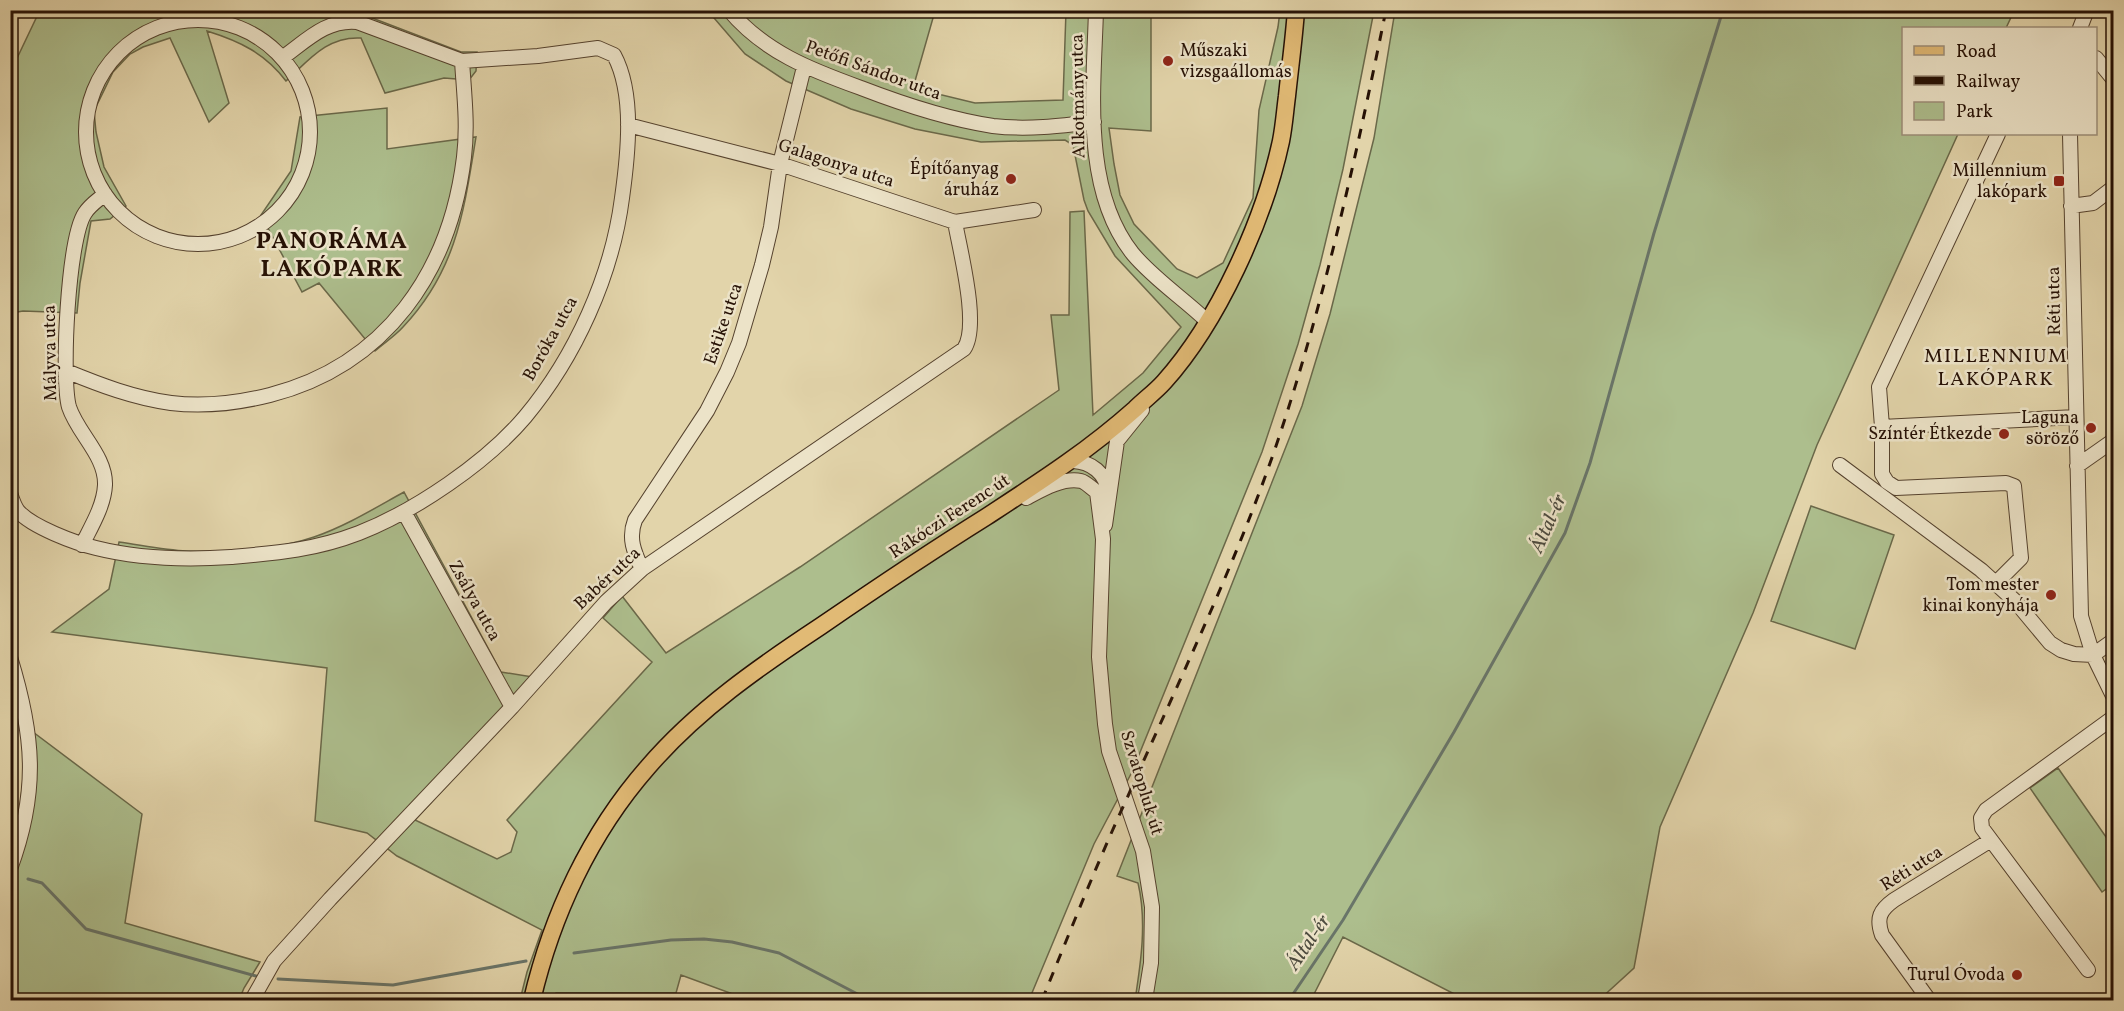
<svg xmlns="http://www.w3.org/2000/svg" width="2124" height="1011" viewBox="0 0 2124 1011" font-family="Vollkorn,serif">
<rect width="100%" height="100%" fill="#e2d4aa"/>
<filter id="stains"><feTurbulence type="fractalNoise" baseFrequency=".00333" numOctaves="4"/><feColorMatrix values="0 0 0 0 .2 0 0 0 0 .09 0 0 0 0 .02 0 0 0 .5 -.17"/></filter>
<radialGradient id="worn" r=".72"><stop offset=".6" stop-color="#630" stop-opacity="0"/><stop offset="1" stop-color="#630" stop-opacity=".3"/></radialGradient>
<path fill="#adbe8d" stroke="#6a6849" stroke-width="1.5" d="M40 10 354 11 461 52H477L476 71 469 80 444 78 385 93 361 38C327 36 309 60 286 81 265 53 239 41 207 31L229 103 209 122 170 38 143 47 130 54 113 72 94 111 96 132 104 167 126 206 110 219 91 221 80 283 77 313 23 311 11 313 10 73Z
M708 11H935L913 88 975 103 1063 100 1066 11H1151V131L1109 128 1114 164 1120 195 1134 224 1177 269 1197 278 1223 263 1253 198 1259 110 1278 27 1280 11H1374L1343 169 1320 265 1298 344 1262 452 1132 772 1094 844 1029 1000H749L681 975 676 993H556L554 1000H520L527 972 542 930 397 856 367 833 315 821 327 668 52 632 109 589 119 542C141 545 164 550 187 551 226 552 277 550 314 537 346 526 375 508 404 492L501 672 545 679 415 820 497 859 511 852 517 832 507 820 652 662 603 618 622 596 666 653 800 567 1059 390 1051 315H1069L1070 212 1084 211 1093 415 1143 373 1181 327 1115 256 1088 211 1084 200 1073 145 1065 140 981 142 915 129 851 109 786 81 745 54Z
M1395 11H2014L2006 28H1904V134H1958L1817 445 1753 613 1660 827 1634 968 1599 1000H1466L1343 937 1311 1000H1135C1141 962 1147 921 1138 883L1117 876 1302 406 1330 314 1374 138Z
M387 108V149L476 137C464 210 457 270 403 327 395 336 384 343 375 351L319 283 302 292 261 215 291 171 300 117Z
M1811 506 1894 535 1855 649 1771 621Z
M21 723 142 814 125 923 260 962 244 988 239 1000H11L10 812 19 815 26 754Z
M2058 768 2113 847V884L2102 892 2030 788Z"/>
<g fill="none" stroke-linecap="round" stroke-linejoin="round">
<path stroke="#697569" stroke-width="3" d="M28 879 42 883 86 929 256 976
M574 953 671 940 704 939 732 942 779 953 869 1000
M278 979 393 985 526 961
M1289 1000 1343 920 1454 732 1565 533 1590 463 1654 233 1723 10"/>
<g stroke="#55422e" stroke-width="16">
<path id="minor" d="M729 10C764 52 811 70 861 88 905 105 947 119 993 126 1026 130 1061 126 1094 122
M1096 10C1094 87 1081 189 1133 254 1155 280 1183 298 1207 321
M86 132a112 112 0 1 1 224 0a112 112 0 1 1-224 0Z
M2080 28 2087 10
M2096 58 2114 80
M628 125 780 164 955 222 1034 210
M2070 134 2081 616 2093 655 2114 698
M2071 206 2093 203 2114 187
M66 371C100 385 134 398 171 403 204 407 238 403 270 395 386 365 450 272 464 157 468 125 464 93 462 61
M1882 427 2076 417
M1073 461C1091 462 1106 473 1108 492
M1840 465 1981 570 2015 601 2050 643 2061 650 2074 654 2093 655 2114 640
M2077 466 2114 440
M10 493C12 499 14 506 18 511 32 527 75 543 96 548 140 559 186 560 231 557 277 553 315 550 359 533 415 511 486 463 525 417 575 357 612 276 622 198 628 155 635 94 614 55L598 48 538 56 462 61 357 22C326 19 306 41 282 58
M1026 498C1041 490 1063 477 1081 481 1086 482 1092 489 1097 492L1103 539 1099 657 1105 724 1109 751 1143 851 1152 907 1151 963 1145 1000
M404 512 512 707
M1105 525 1117 441 1142 410
M82 545C91 527 104 506 105 485 106 456 78 434 69 407 61 377 68 238 85 213 90 205 98 200 105 194
M642 569C634 552 628 538 635 520L707 411 727 372 739 343 762 265 771 227 780 164 804 67
M1996 583 2021 558 2014 486 2006 483 1896 488 1887 482 1882 474V427L1879 387 1998 134
M10 657C34 735 39 791 10 869
M2088 970 1982 828 1981 818 1986 810 2114 717
M252 1000 274 961 330 899 512 707 606 602 642 569 964 349C980 326 960 251 955 222
M1929 1000 1882 935C1876 918 1880 910 1894 900L1991 840"/>
</g>
<g stroke="#261105" stroke-width="19">
<path id="major" d="M532 1000C552 915 590 833 648 767 697 710 759 667 821 626 875 589 930 552 986 517 1038 483 1088 451 1135 409 1144 400 1155 392 1164 382 1218 322 1264 220 1281 141 1284 126 1285 111 1287 96 1290 67 1294 39 1296 10"/>
</g>
<use href="#minor" stroke="#ece3c8" stroke-width="14"/>
<use href="#major" stroke="#e1ba75" stroke-width="16"/>
<path stroke="#261105" stroke-width="3" stroke-dasharray="10 10" stroke-linecap="butt" d="M1042 1000C1070 932 1097 863 1128 796 1179 680 1235 566 1276 446 1324 304 1356 157 1386 10"/>
</g>
<g fill="#8f2418" stroke="#ece3c8" stroke-width="2">
<circle cx="1168" cy="61" r="6"/>
<circle cx="1011" cy="179" r="6"/>
<rect x="2053" y="175" width="12" height="12" rx="3"/>
<circle cx="2091" cy="428" r="6"/>
<circle cx="2004" cy="434" r="6"/>
<circle cx="2051" cy="595" r="6"/>
<circle cx="2017" cy="975" r="6"/>
</g>
<g text-anchor="middle" dominant-baseline="central" stroke-width="5" stroke-linejoin="round" paint-order="stroke">
<g font-size="18" fill="#261105" stroke="#ece3c8" text-anchor="end">
<text x="1180" y="51" text-anchor="start">Műszaki<tspan x="1180" dy="21">vizsgaállomás</tspan></text>
<text x="999" y="169">Építőanyag<tspan x="999" dy="21">áruház</tspan></text>
<text x="2047" y="171">Millennium<tspan x="2047" dy="21">lakópark</tspan></text>
<text x="2079" y="418">Laguna<tspan x="2079" dy="21">söröző</tspan></text>
<text x="1992" y="434">Színtér Étkezde</text>
<text x="2039" y="585">Tom mester<tspan x="2039" dy="21">kinai konyhája</tspan></text>
<text x="2005" y="975">Turul Óvoda</text>
</g>
<g font-size="18" fill="#261105" stroke="#ece3c8">
<text transform="translate(873 71) rotate(20)">Petőfi Sándor utca</text>
<text transform="translate(1079 96) rotate(-91)">Alkotmány utca</text>
<text transform="translate(836 164) rotate(18)">Galagonya utca</text>
<text transform="translate(2055 301) rotate(-91)">Réti utca</text>
<text transform="translate(724 324) rotate(-71)">Estike utca</text>
<text transform="translate(551 339) rotate(-61)">Boróka utca</text>
<text transform="translate(51 353) rotate(-91)">Mályva utca</text>
<text transform="translate(950 517) rotate(-33)">Rákóczi Ferenc út</text>
<text transform="translate(608 579) rotate(-43)">Babér utca</text>
<text transform="translate(474 601) rotate(61)">Zsálya utca</text>
<text transform="translate(1141 783) rotate(73)">Szvatopluk út</text>
<text transform="translate(1912 869) rotate(-32)">Réti utca</text>
</g>
<g font-size="20" letter-spacing="1.5" fill="#261105" stroke="#ece3c8">
<text x="1996" y="357">MILLENNIUM<tspan x="1996" dy="23">LAKÓPARK</tspan></text>
</g>
<g font-size="20" font-style="italic" fill="#4d4b3f" stroke="#ece3c8">
<text transform="translate(1549 524) rotate(-66)">Által-ér</text>
<text transform="translate(1309 943) rotate(-56)">Által-ér</text>
</g>
<g font-size="24" font-weight="bold" letter-spacing="1.5" fill="#261105" stroke="#ece3c8">
<text x="332" y="242">PANORÁMA<tspan x="332" dy="28">LAKÓPARK</tspan></text>
</g>
</g>
<rect width="2124" height="1011" fill="none" stroke="#e2d4aa" stroke-width="36"/>
<rect x="12" y="12" width="2100" height="987" fill="none" stroke="#261105" stroke-width="3"/>
<rect x="18" y="18" width="2088" height="975" fill="none" stroke="#261105" stroke-width="1.5"/>
<rect x="1902" y="27" width="195" height="108" fill="#ece3c8" stroke="#9d8f7a" stroke-width="1.5"/>
<rect x="1914" y="46" width="30" height="9" fill="#e1ba75" stroke="#9d8f7a" stroke-width="1.5"/>
<text x="1956" y="57" font-size="18" fill="#261105">Road</text>
<rect x="1914" y="76" width="30" height="9" fill="#261105" stroke="#9d8f7a" stroke-width="1.5"/>
<text x="1956" y="87" font-size="18" fill="#261105">Railway</text>
<rect x="1914" y="102" width="30" height="18" fill="#adbe8d" stroke="#9d8f7a" stroke-width="1.5"/>
<text x="1956" y="117" font-size="18" fill="#261105">Park</text>
<rect width="100%" height="100%" filter="url(#stains)"/>
<rect width="100%" height="100%" fill="url(#worn)"/>
</svg>
